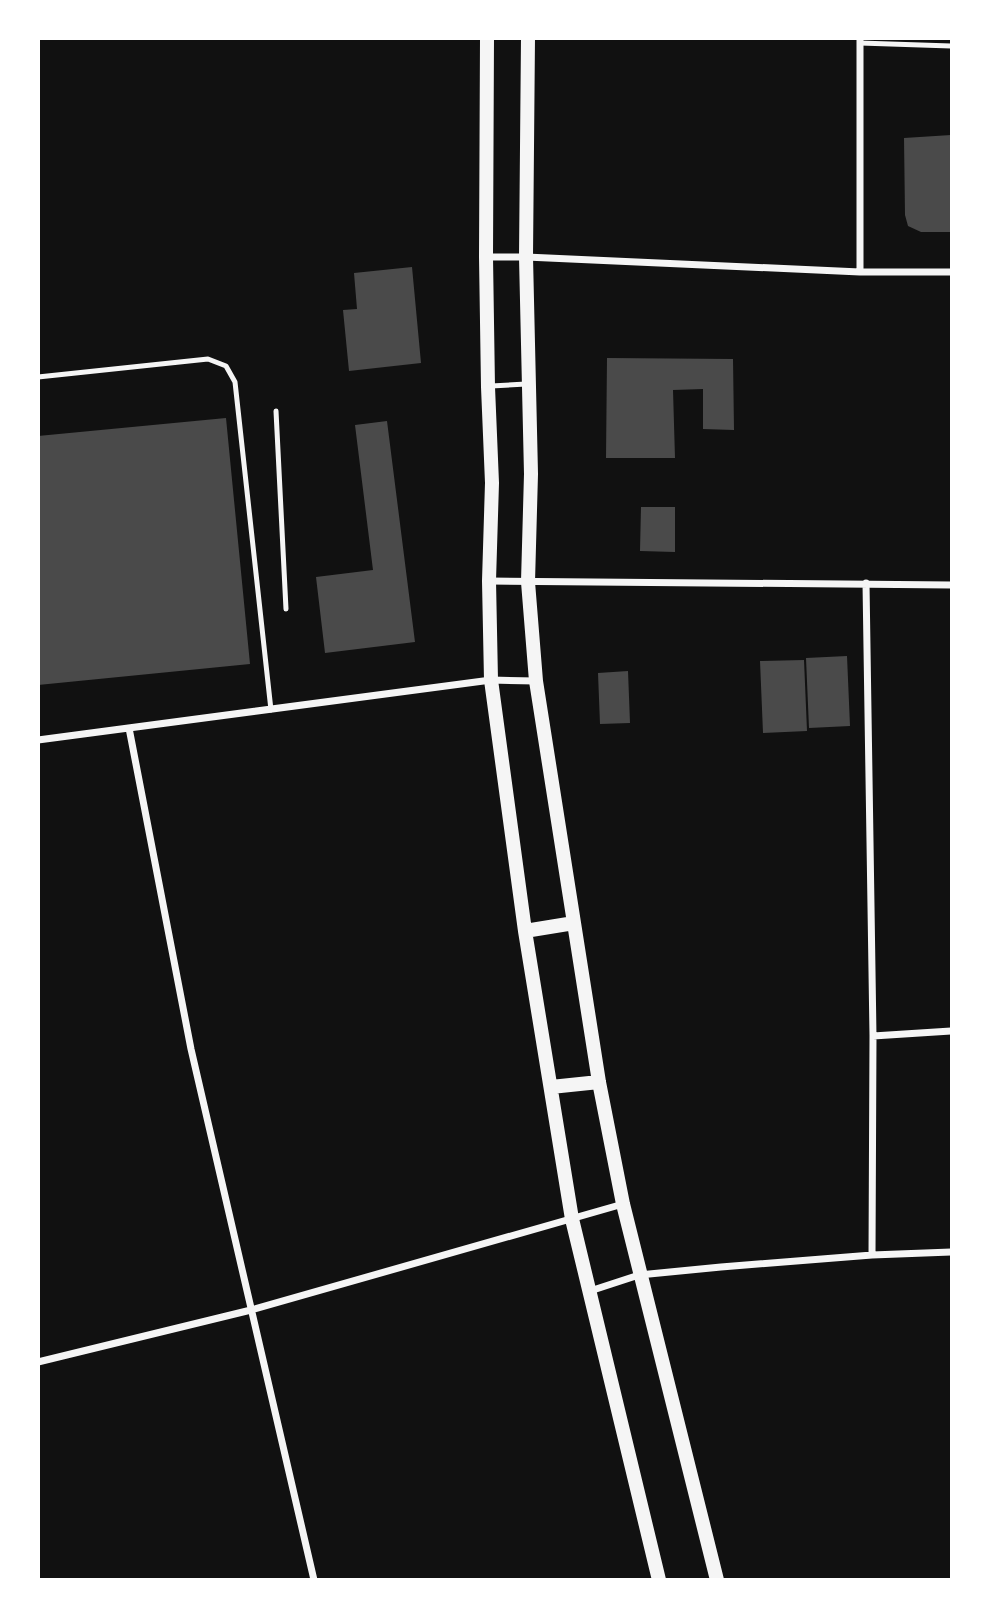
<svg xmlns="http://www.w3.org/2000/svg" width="990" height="1618" viewBox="0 0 990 1618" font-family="'Asap Condensed',sans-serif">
<rect width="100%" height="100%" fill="#111"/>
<path fill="#4a4a4a" d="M951 135V232H921L908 226 905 215 904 138Z
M412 267 421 363 349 371 343 310 357 309 354 273Z
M607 358 733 359 734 430 703 429V389L673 390 675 458H606Z
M226 418 250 664 38 685V436Z
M387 421 415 642 325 653 316 577 373 570 355 425Z
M641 507H675V552L640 551Z
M847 656 850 726 809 728 806 658Z
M804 660 807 731 763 733 760 661Z
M628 671 630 723 600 724 598 673Z"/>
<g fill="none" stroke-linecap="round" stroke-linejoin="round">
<path stroke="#f5f5f5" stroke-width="5" d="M860 43 951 46
M38 377 208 359 226 366 235 382 271 710
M491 386 526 384
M276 411 286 609"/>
<path stroke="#f5f5f5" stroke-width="7" d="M860 38V272
M486 257H526L860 272H951
M489 581 951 585
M866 583 873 1036 872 1255
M129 728 191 1049 314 1580
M38 740 491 680 536 681
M873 1036 951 1031
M590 1291 639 1275 721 1267 872 1255 951 1252
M38 1362 251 1310 623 1204"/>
<path stroke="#f5f5f5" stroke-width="14" d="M487 38 486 257 488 387 492 483 489 581 491 680 525 931 572 1219 659 1580
M528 38 526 257 531 474 528 582 536 681 599 1082 623 1204 717 1580
M525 931 574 923
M551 1087 599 1082"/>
</g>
<rect width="990" height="1618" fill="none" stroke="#ffffff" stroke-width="80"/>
</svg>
